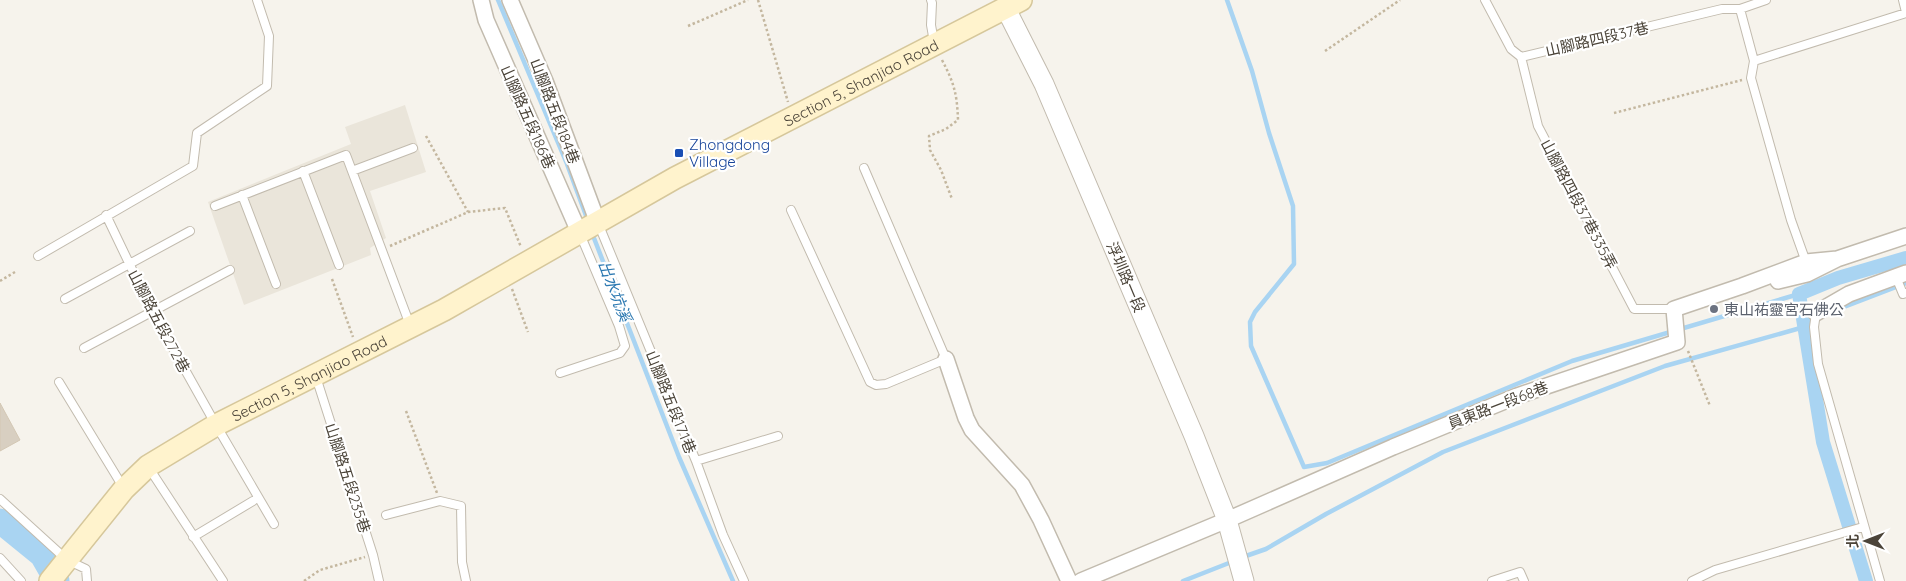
<svg xmlns="http://www.w3.org/2000/svg" width="1906" height="581" viewBox="0 0 1906 581" font-family="Quicksand,'Noto Sans TC',sans-serif">
<rect width="100%" height="100%" fill="#f6f3ec"/>
<path fill="#eae5da" d="M405 105 426 172 370 191 386 238 370 248 371 255 244 305 208 202 351 144 345 127Z"/>
<g fill="none" stroke-linecap="round" stroke-linejoin="round">
<path stroke="#a9d4f2" stroke-width="4.5" d="M498 0 567 164 588 221
M1227 0 1252 71 1269 133 1293 206 1294 264 1255 312 1250 322 1251 346 1304 467 1327 463 1572 361 1799 294
M592 233 679 457 733 581
M1831 312 1906 283
M1803 321 1816 317
M1243 557 1266 549 1326 514 1443 452 1665 366 1804 327
M1183 581 1234 561"/>
<path stroke="#a9d4f2" stroke-width="14" d="M1866 581 1823 442 1799 294 1838 278 1906 258"/>
<path stroke="#a9d4f2" stroke-width="25" d="M0 521 42 555 57 581"/>
</g>
<path fill="#d8cfc1" stroke="#d3c7b4" d="M0 403 20 440 0 451Z"/>
<g fill="none" stroke-linecap="round" stroke-linejoin="round">
<g stroke="#c2bbae" stroke-width="10">
<path id="service" d="M931 0 932 3 931 25 934 42
M1485 0 1511 49 1521 57
M1903 0 1906 12
M1740 9 1766 0
M1521 57 1722 9H1740L1754 61 1751 78 1791 220 1806 262
M1521 57 1538 126 1634 309H1674
M1754 61 1906 13
M303 171 339 265
M352 171 413 148
M242 195 276 284
M215 206 346 155 410 325
M791 210 870 382 876 385 886 384 946 359 864 168
M106 215 152 311 216 425 274 524
M598 223 696 461 723 535 744 581
M38 256 193 166 197 133 267 86 269 36 257 0
M1896 277 1903 294 1906 293
M65 299 190 231
M1816 313 1814 327 1818 364 1880 581
M84 348 230 270
M560 373 620 353 625 346 619 326 580 234
M316 377 373 555 379 581
M59 382 123 487
M696 461 778 436
M149 468 223 581
M0 499 67 560 86 569 87 581
M386 515 440 501 461 506 462 562 466 581
M193 537 253 501
M0 558 21 581
M1492 581 1520 572 1524 581
M1692 581 1715 570 1863 527"/>
</g>
<g stroke="#c2bbae" stroke-width="18">
<path id="minor" d="M481 0 486 20 579 232
M510 0 545 81 598 223
M1778 281 1807 274 1837 259 1906 236
M1816 313 1849 294 1906 273
M946 359 966 418 972 430 1022 485 1041 520 1069 581
M1081 581 1227 520 1393 447 1517 396 1677 342 1674 309 1742 286 1806 262 1837 259"/>
</g>
<g stroke="#c2bbae" stroke-width="21">
<path id="tertiary" d="M1005 7 1044 84 1194 436 1227 520 1244 581"/>
</g>
<g stroke="#d6c79b" stroke-width="24">
<g id="secondary">
<path id="s1" d="M50 581 124 489 148 466 216 425 444 310 675 178 1021 0"/>
</g>
</g>
<path stroke="#c4b79f" stroke-width="2.5" stroke-dasharray="2.5 2.5" stroke-linecap="butt" d="M758 0 788 102
M688 26 748 0
M1325 51 1400 0
M942 60C954 83 957 93 958 120L946 129 929 136 930 150 941 170 952 199
M1614 113 1742 80
M426 136 468 212
M390 246 468 212 505 208 521 247
M332 279 353 337
M0 281 15 272
M512 289 528 332
M1688 351 1710 406
M406 411 437 493
M304 581 320 570 365 557"/>
<use href="#service" stroke="#fff" stroke-width="8"/>
<use href="#minor" stroke="#fff" stroke-width="15"/>
<use href="#tertiary" stroke="#fff" stroke-width="19"/>
<use href="#secondary" stroke="#fff3cd" stroke-width="21"/>
</g>
<rect fill="#1a4fb4" stroke="#fff" stroke-width="2" x="674" y="148" width="10" height="10" rx="2.5"/>
<circle fill="#6b7280" stroke="#fff" stroke-width="2" cx="1714" cy="309" r="5"/>
<g text-anchor="middle" dominant-baseline="central" stroke-width="4.5" stroke-linejoin="round" paint-order="stroke">
<g font-size="15" fill="#4b4439" stroke="#fff">
<text transform="translate(1597 39) rotate(-13)">山腳路四段37巷</text>
<text stroke="none"><textPath href="#s1" startOffset="961">Section 5, Shanjiao Road</textPath></text>
<text transform="translate(555 111) rotate(69)">山腳路五段184巷</text>
<text transform="translate(528 117) rotate(66)">山腳路五段186巷</text>
<text transform="translate(1579 204) rotate(62)">山腳路四段37巷335弄</text>
<text transform="translate(1126 277) rotate(67)">浮圳路一段</text>
<text transform="translate(159 321) rotate(62)">山腳路五段272巷</text>
<text stroke="none"><textPath href="#s1" startOffset="335">Section 5, Shanjiao Road</textPath></text>
<text transform="translate(671 402) rotate(68)">山腳路五段171巷</text>
<text transform="translate(1498 405) rotate(-21)">員東路一段68巷</text>
<text transform="translate(348 478) rotate(72)">山腳路五段235巷</text>
</g>
<g font-size="15" fill="#164399" stroke="#fff" text-anchor="start">
<text x="689" y="144">Zhongdong<tspan x="689" dy="17">Village</tspan></text>
</g>
<g font-size="15" fill="#5b616d" stroke="#fff" text-anchor="start">
<text x="1724" y="309">東山祐靈宮石佛公</text>
</g>
<g font-size="16" font-style="italic" fill="#2e7ab2" stroke="#fff">
<text transform="translate(615 291) rotate(69)">出水坑溪</text>
</g>
</g>
<g transform="translate(1866 541) rotate(270)" stroke="#ffffff" stroke-width="4" paint-order="stroke">
<path d="M0-4L9 19L0 12L-9 19Z" fill="#4b4439"/>
<text y="-8" font-size="14" font-weight="bold" text-anchor="middle" fill="#4b4439">北</text>
</g>
</svg>
